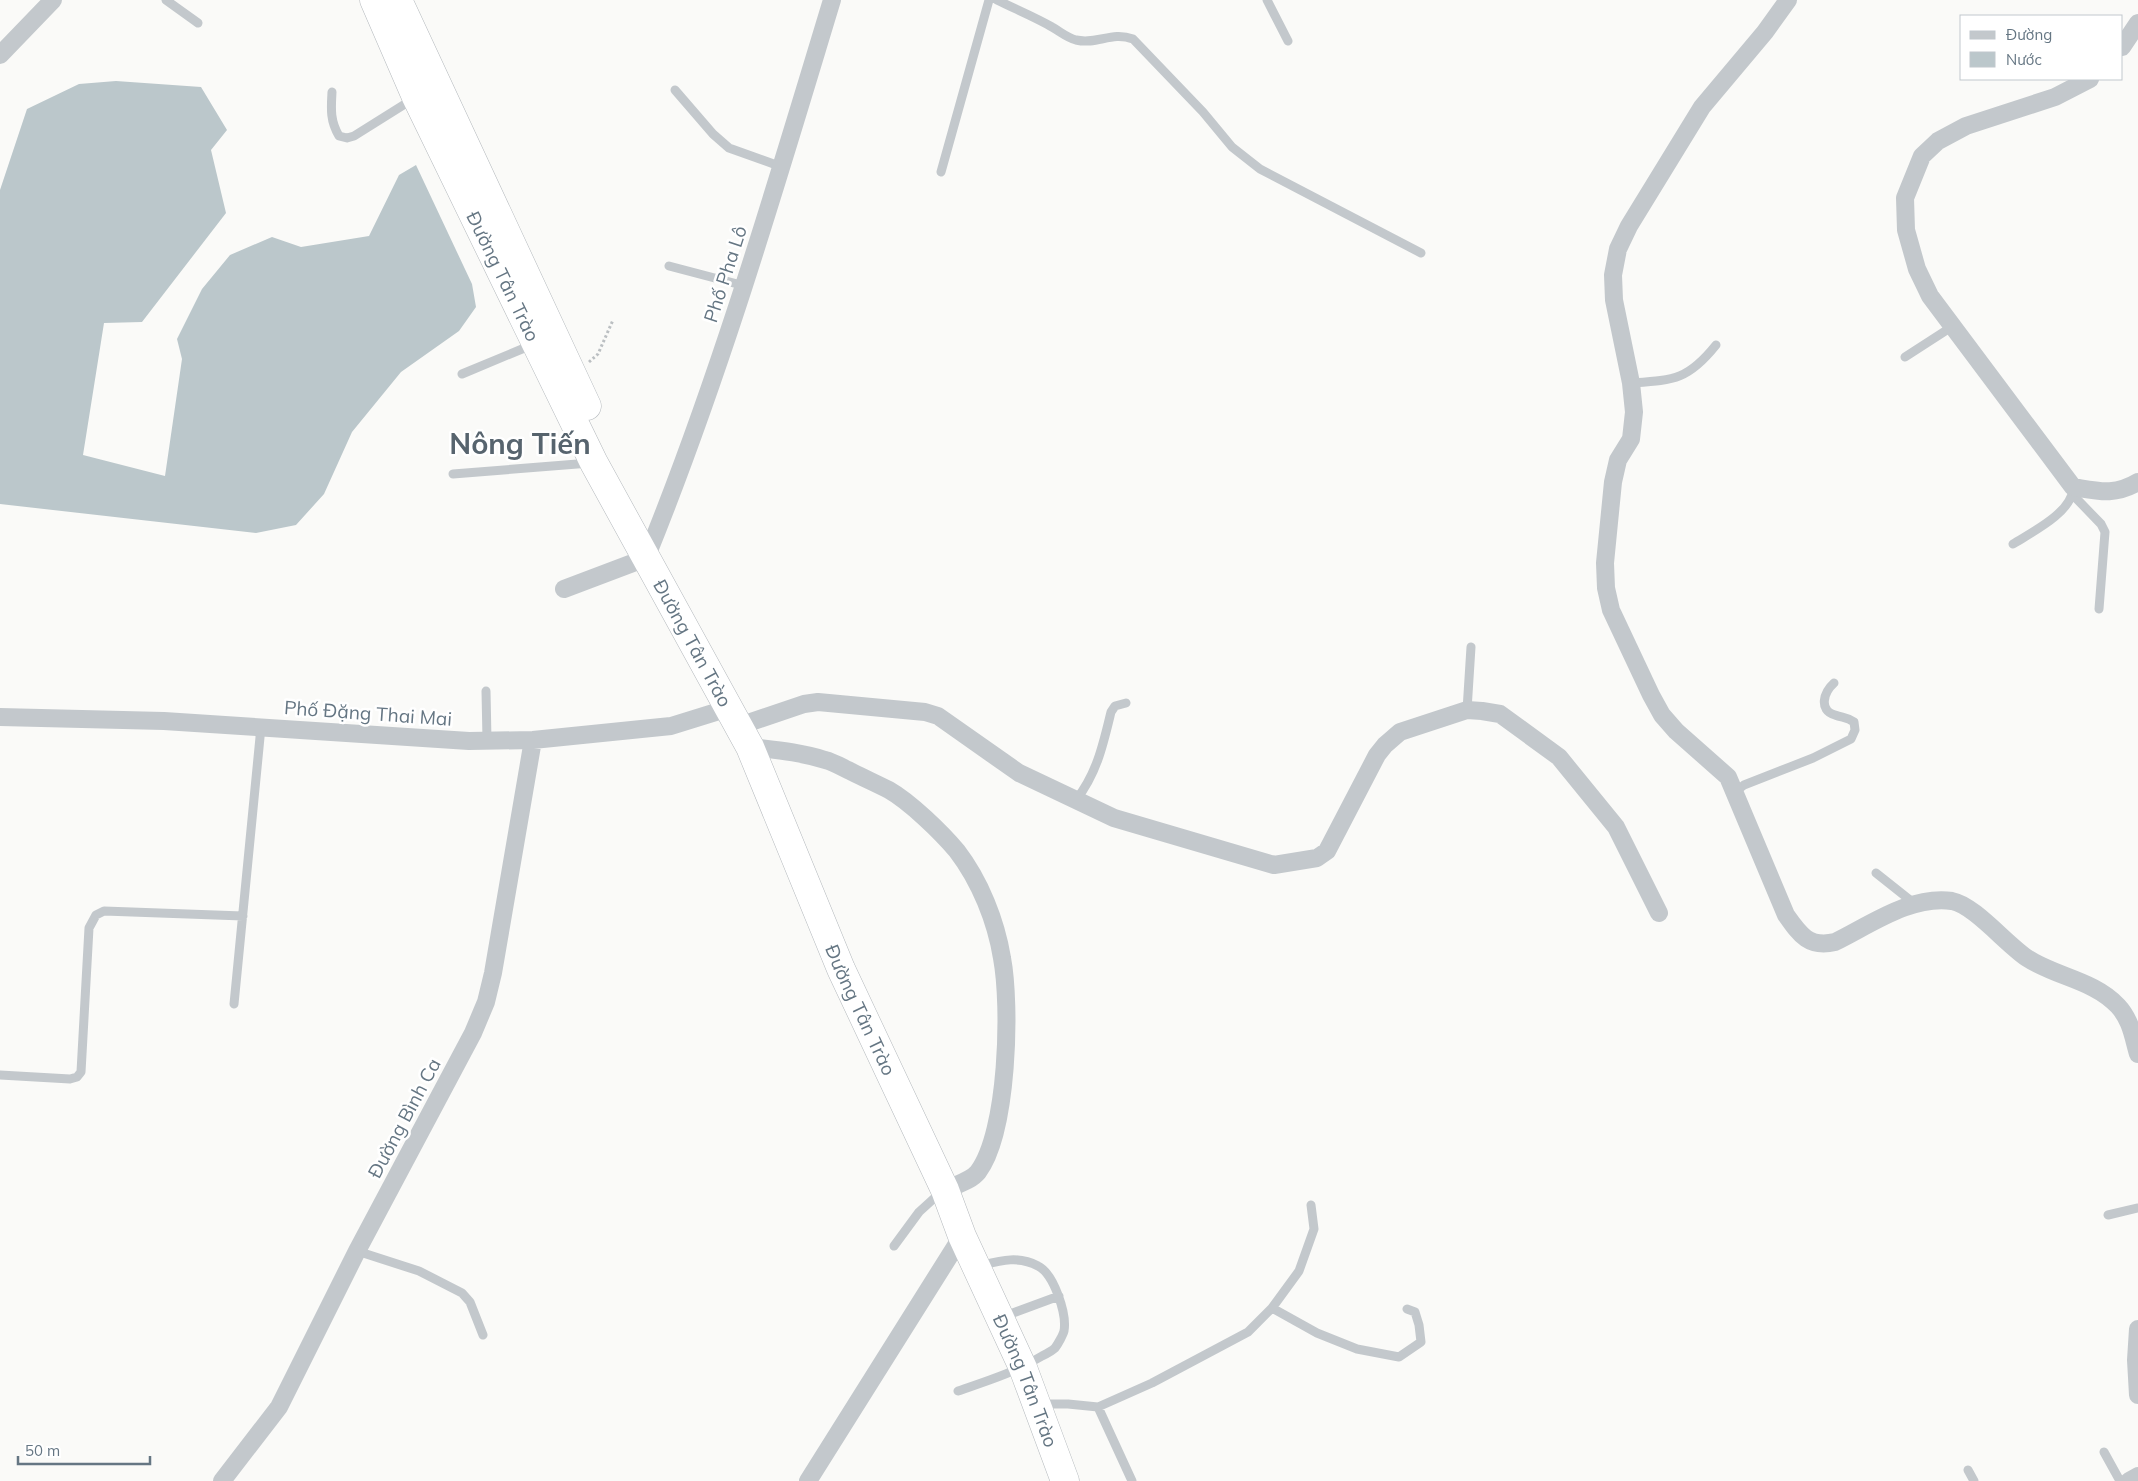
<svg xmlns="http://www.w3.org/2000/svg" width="2138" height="1481" viewBox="0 0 2138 1481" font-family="Mulish,sans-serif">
<rect width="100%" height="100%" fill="#fafaf8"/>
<path fill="#bbc7cb" d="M116 81 201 87 227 130 211 150 226 213 142 322 104 323 83 455 165 476 182 359 177 339 202 289 230 255 272 237 301 247 369 236 399 175 416 165 472 284 476 307 459 331 401 372 352 432 324 494 296 525 256 533 0 504V190L27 109 79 84Z"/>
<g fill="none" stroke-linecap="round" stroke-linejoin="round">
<g stroke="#b4b9bd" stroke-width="29">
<g id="highway">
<path id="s1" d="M374 0 416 97 594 463 750 747 841 969 945 1190 962 1236 1023 1368 1065 1481"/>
<path d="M398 0 587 406"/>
</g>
</g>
<path stroke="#bbbfc2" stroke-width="3" stroke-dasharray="2.5 2.5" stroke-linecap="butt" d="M589 362 598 354 613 320"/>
<path stroke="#c3c8cc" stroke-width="9" d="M166 0 198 23
M997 0C1015 9 1035 17 1052 27 1061 32 1066 37 1076 40 1098 45 1111 31 1133 39L1203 112 1232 147 1260 169 1421 253
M1267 0 1288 41
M675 90 713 134 729 148 782 167
M332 92C331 109 330 121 339 136L347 138 354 136 413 99
M941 172 989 0
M669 266 745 286
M1905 357 1953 326
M462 374 534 344
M1631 383C1674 380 1688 380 1716 345
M453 474 590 463
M2072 494 2101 524 2105 532 2099 609
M2013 544C2032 532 2071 513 2073 489
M486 691 487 740
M1467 710 1471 647
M1735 792 1744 785 1813 758 1851 739 1855 730 1854 722C1847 717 1843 718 1835 715 1818 710 1824 692 1834 683
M1076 800C1097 773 1103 745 1111 712L1115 706 1126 703
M1876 873 1915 904
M234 1004 261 727
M0 1075 70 1079 77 1077 81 1072 89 928 96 915 104 911 243 916
M2108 1215 2138 1208
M894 1246 919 1212 941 1192
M357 1251 419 1271 462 1293 470 1302 483 1335
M1272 1308 1317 1333 1357 1349 1399 1357 1421 1342 1419 1325 1415 1312 1407 1309
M1002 1317 1059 1296
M958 1391C987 1381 1016 1372 1042 1356 1046 1354 1052 1351 1055 1348 1058 1344 1063 1335 1064 1331 1067 1314 1054 1274 1038 1266 1018 1255 999 1261 979 1266
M1040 1404H1068L1098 1407 1132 1481
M1098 1407 1152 1383 1248 1332 1272 1308 1299 1271 1314 1229 1311 1205
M2104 1452 2120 1481
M1968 1470 1974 1481"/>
<path stroke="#c3c8cc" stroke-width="18" d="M1788 0 1765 32 1702 107 1629 226 1618 249 1613 275 1614 300 1631 383 1634 412 1631 439 1618 460 1613 482 1605 563 1606 588 1611 610 1651 695 1662 715 1676 731 1728 777 1786 915C1800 935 1809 948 1835 942 1870 925 1911 895 1952 901 1974 905 2006 944 2027 958 2056 977 2094 980 2118 1006 2131 1020 2133 1037 2138 1054
M2122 47 2138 23
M0 55 53 0
M2090 79 2055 97 1966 126 1938 141 1922 156 1905 198 1906 230 1917 269 1930 296 2073 487C2098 491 2115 496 2138 482
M564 589 646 558C720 376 775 188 832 0
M0 717 164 721 469 741 533 740 671 726 729 708
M739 726 804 704 818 702 925 712 938 716 1019 773 1114 818 1274 865 1317 858 1327 851 1377 755 1385 745 1400 732 1467 710 1482 711 1500 714 1559 757 1616 827 1659 913
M750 747C775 750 800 752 825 760 834 762 843 768 852 772 864 778 877 784 889 790 910 802 941 832 957 851 980 881 996 921 1002 958 1011 1006 1008 1132 978 1172 971 1181 955 1185 945 1190
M2138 1329 2136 1360 2138 1395
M222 1481 279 1407 357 1251 473 1033 486 1002 493 973 533 740
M808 1481 962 1236
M2129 1481 2138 1476"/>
<use href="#highway" stroke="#fff" stroke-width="28"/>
</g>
<g text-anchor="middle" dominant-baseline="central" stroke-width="5" stroke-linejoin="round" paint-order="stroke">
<g font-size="19" fill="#657683" stroke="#fff">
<text transform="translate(725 274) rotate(-72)">Phố Pha Lô</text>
<text stroke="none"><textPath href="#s1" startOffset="305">Đường Tân Trào</textPath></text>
<text stroke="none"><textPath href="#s1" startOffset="718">Đường Tân Trào</textPath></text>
<text transform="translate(368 713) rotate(4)">Phố Đặng Thai Mai</text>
<text stroke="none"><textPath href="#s1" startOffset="1122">Đường Tân Trào</textPath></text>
<text transform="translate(404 1118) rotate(-62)">Đường Bình Ca</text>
<text stroke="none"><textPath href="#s1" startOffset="1528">Đường Tân Trào</textPath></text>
</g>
<g font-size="29" font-weight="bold" fill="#57646e" stroke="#fff">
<text x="520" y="443">Nông Tiến</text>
</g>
</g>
<rect x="1960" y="15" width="162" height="65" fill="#ffffff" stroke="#c1c8cd"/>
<rect x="1970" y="31" width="25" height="8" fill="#c3c8cc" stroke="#c1c8cd"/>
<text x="2006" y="40" font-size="15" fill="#657683">Đường</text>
<rect x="1970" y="52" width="25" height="15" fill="#bbc7cb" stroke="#c1c8cd"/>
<text x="2006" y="65" font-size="15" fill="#657683">Nước</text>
<path d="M18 1456v8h132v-8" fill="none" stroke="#657683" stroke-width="2.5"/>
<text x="25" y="1456" font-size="15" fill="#657683" stroke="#ffffff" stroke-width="4" paint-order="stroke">50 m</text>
</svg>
